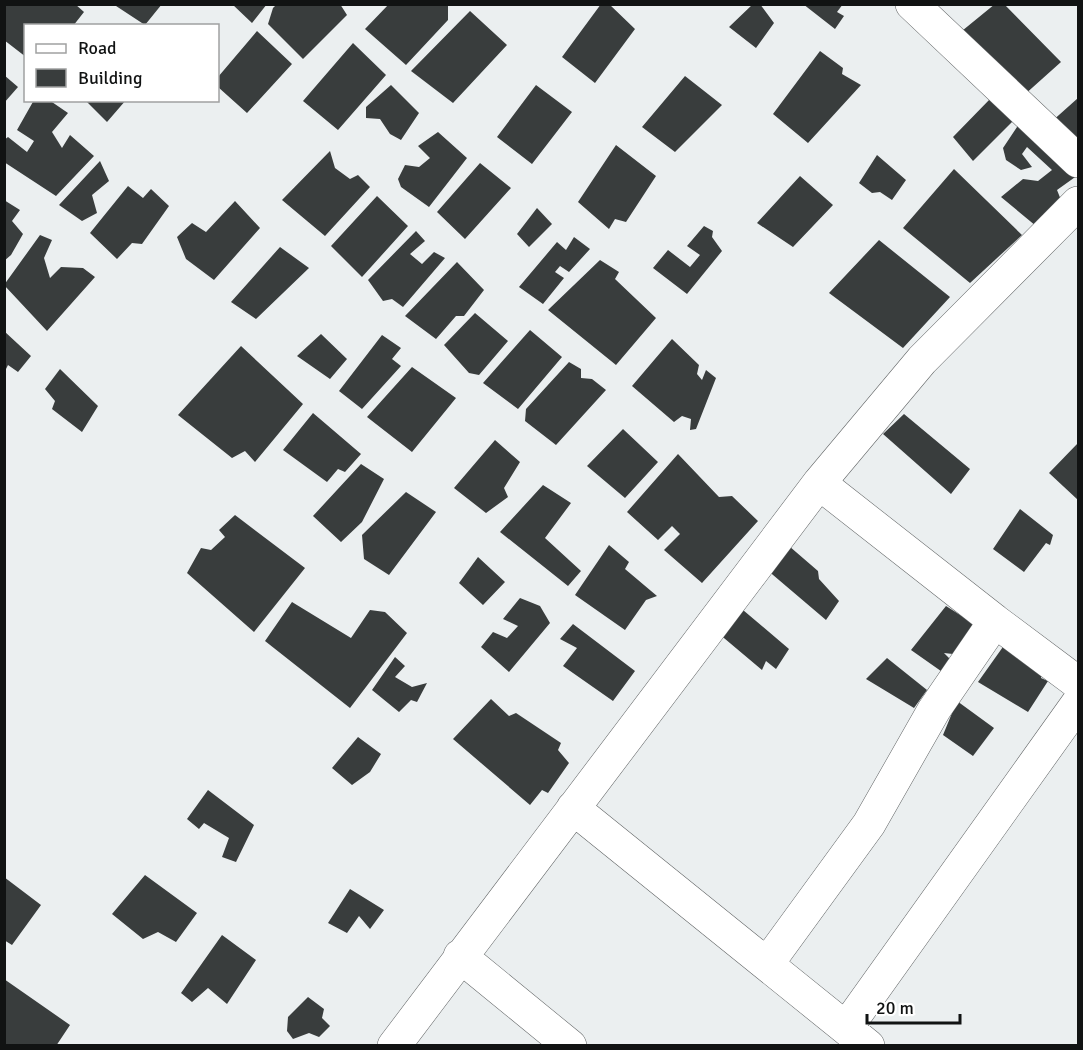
<svg xmlns="http://www.w3.org/2000/svg" width="1083" height="1050" viewBox="0 0 1083 1050" font-family="Signika,sans-serif">
<rect width="100%" height="100%" fill="#ebeff0"/>
<path fill="#393d3d" d="M4 4H75L84 12 73 26H26V57L4 40Z
M113 4H162L145 25Z
M232 4H267L252 23Z
M277 4H340L347 15 303 59 268 24 273 8Z
M389 4H448V20L406 65 365 29Z
M601 4H609L635 29 595 83 562 57Z
M753 4H760L774 23 756 48 729 27Z
M803 4H843L837 12 844 16 835 29Z
M995 4H1004L1061 62 1023 96 957 35Z
M470 11 507 45 453 103 411 71Z
M257 31 292 64 247 113 218 87V77Z
M353 43 386 75 338 130 303 101Z
M820 51 843 68 842 74 861 85 808 143 773 114Z
M4 75 18 87 4 103Z
M685 76 722 105 675 152 642 127Z
M391 85 419 113 401 140 390 134 380 119 366 118V107Z
M536 85 572 112 532 164 497 137Z
M1078 98V149L1050 123Z
M990 99 1013 121 973 161 953 137Z
M34 100H49L68 113 52 132 62 148 70 135 94 156 56 196 4 162V140L8 137 27 152 34 141 17 130Z
M85 100H126L107 122Z
M1019 124 1078 175 1057 190 1061 200 1036 226 1001 197 1023 179 1038 181 1052 170 1027 147 1022 154 1032 167 1021 170 1006 160 1003 148Z
M438 132 467 158 429 207 401 187 398 179 405 165 419 167 430 158 418 146Z
M616 145 656 176 626 222 615 219 609 229 578 202Z
M330 151 335 168 350 179 358 175 370 187 325 236 282 200Z
M877 155 906 180 892 200 880 192 872 193 859 183Z
M100 161 109 181 92 195 97 213 82 221 59 205Z
M480 163 511 188 465 239 437 212Z
M954 169 1022 235 970 283 903 228Z
M800 176 833 205 793 247 757 223Z
M128 186 143 198 151 189 169 206 142 244 132 243 117 259 90 233Z
M377 196 408 226 362 277 331 246Z
M4 200 20 210 12 221 23 234 11 255 4 261Z
M235 201 260 228 214 280 186 259 177 237 192 223 206 232Z
M537 208 552 224 529 247 517 234Z
M704 226 713 231 712 237 722 251 687 294 653 268 668 250 690 267 700 255 687 246Z
M416 231 425 241 410 254 422 264 434 252 445 258 403 307 392 299 383 301 368 280Z
M40 235 52 240 44 258 50 278 61 267 83 268 95 277 47 331 4 285Z
M574 237 590 249 569 272 560 266 555 272 564 278 543 304 519 287 557 242 566 250Z
M879 240 950 297 903 348 829 293Z
M280 247 309 268 256 319 231 302Z
M600 260 619 272 615 279 656 318 616 365 548 310Z
M457 262 484 290 464 316H456L436 339 405 316Z
M475 313 508 341 479 375 469 373 444 345Z
M530 330 562 357 518 409 483 383Z
M4 331 31 356 18 372 8 365 4 373Z
M321 334 347 359 330 379 297 356Z
M382 335 401 348 392 359 401 366 362 409 339 391Z
M672 339 699 365 697 374 702 380 706 370 716 378 696 429 690 430 691 419 682 416 674 422 632 386Z
M241 346 303 404 255 462 245 451 232 458 178 415Z
M569 362 581 369V378L592 379 606 390 556 445 525 421 526 409Z
M412 367 456 398 412 452 367 417Z
M60 369 98 406 82 432 52 409 55 401 45 389Z
M313 413 361 454 345 472 338 469 327 482 283 450Z
M904 414 970 469 951 494 883 434Z
M623 429 658 462 625 498 587 466Z
M495 440 520 462 504 488 508 497 486 513 454 488Z
M1078 443V500L1049 473Z
M678 454 719 497 732 496 758 521 702 583 664 550 680 534 672 526 658 540 627 512Z
M361 464 384 479 362 522 341 542 313 516Z
M543 485 571 503 545 538 581 571 568 586 500 532Z
M406 492 436 512 389 575 364 559 362 535Z
M1020 509 1053 535 1050 545 1046 543 1024 572 993 549Z
M235 515 305 568 254 632 187 573 201 548 211 550 225 537 219 530Z
M609 545 629 562 625 569 657 596 646 600 625 630 575 595Z
M789 546 818 571 819 579 839 601 826 620 766 569Z
M478 557 505 582 483 605 459 583Z
M520 598 540 606 550 623 509 672 481 647 493 632 507 638 518 626 503 619Z
M292 602 351 638 370 610 385 612 407 633 350 708 265 641Z
M946 606 979 627 953 654 944 653 955 664 948 676 911 650Z
M743 610 789 649 776 669 766 661 762 670 718 633Z
M573 624 635 671 613 701 563 666 577 648 560 639Z
M1005 644 1043 670 1041 678 1048 681 1028 712 978 682Z
M395 657 405 666 395 677 412 687 427 683 417 702 411 700 399 712 372 690Z
M887 658 927 690 914 708 866 679Z
M491 699 509 716 516 713 561 743 558 750 569 763 548 793 542 790 530 805 453 739Z
M957 701 994 728 973 756 943 735Z
M358 737 381 754 370 772 352 785 332 768Z
M208 790 254 825 236 862 222 857 229 838 204 823 199 829 187 819Z
M145 875 197 913 176 942 158 932 143 939 112 914Z
M4 877 41 905 12 945 4 940Z
M350 889 384 910 370 929 359 916 347 933 328 923Z
M222 935 256 960 227 1004 208 988 192 1002 181 993Z
M4 979 70 1025 56 1046H4Z
M308 997 324 1009 322 1018 330 1026 319 1037 309 1033 293 1039 287 1031 288 1017Z"/>
<g fill="none" stroke-linecap="round" stroke-linejoin="round">
<g stroke="#616465" stroke-width="34">
<path id="minor" d="M912 4 1078 161
M819 483 995 621 1078 683
M573 808 868 1046
M460 956 570 1046
M767 964 869 824 934 710 995 621
M846 1028 1078 703
M394 1046 819 483 922 360 1078 203"/>
</g>
<use href="#minor" stroke="#fff" stroke-width="33"/>
</g>
<rect width="1083" height="1050" fill="none" stroke="#111313" stroke-width="12"/>
<rect x="24" y="24" width="195" height="78" fill="#ffffff" stroke="#a0a1a1" stroke-width="1.5"/>
<rect x="36" y="44" width="30" height="9" fill="#ffffff" stroke="#a0a1a1" stroke-width="1.5"/>
<text x="78" y="54" font-size="18" fill="#111313">Road</text>
<rect x="36" y="69" width="30" height="18" fill="#393d3d" stroke="#a0a1a1" stroke-width="1.5"/>
<text x="78" y="84" font-size="18" fill="#111313">Building</text>
<path d="M867 1014v9h93v-9" fill="none" stroke="#111313" stroke-width="3"/>
<text x="876" y="1014" font-size="18" fill="#111313" stroke="#ffffff" stroke-width="4.5" paint-order="stroke">20 m</text>
</svg>
